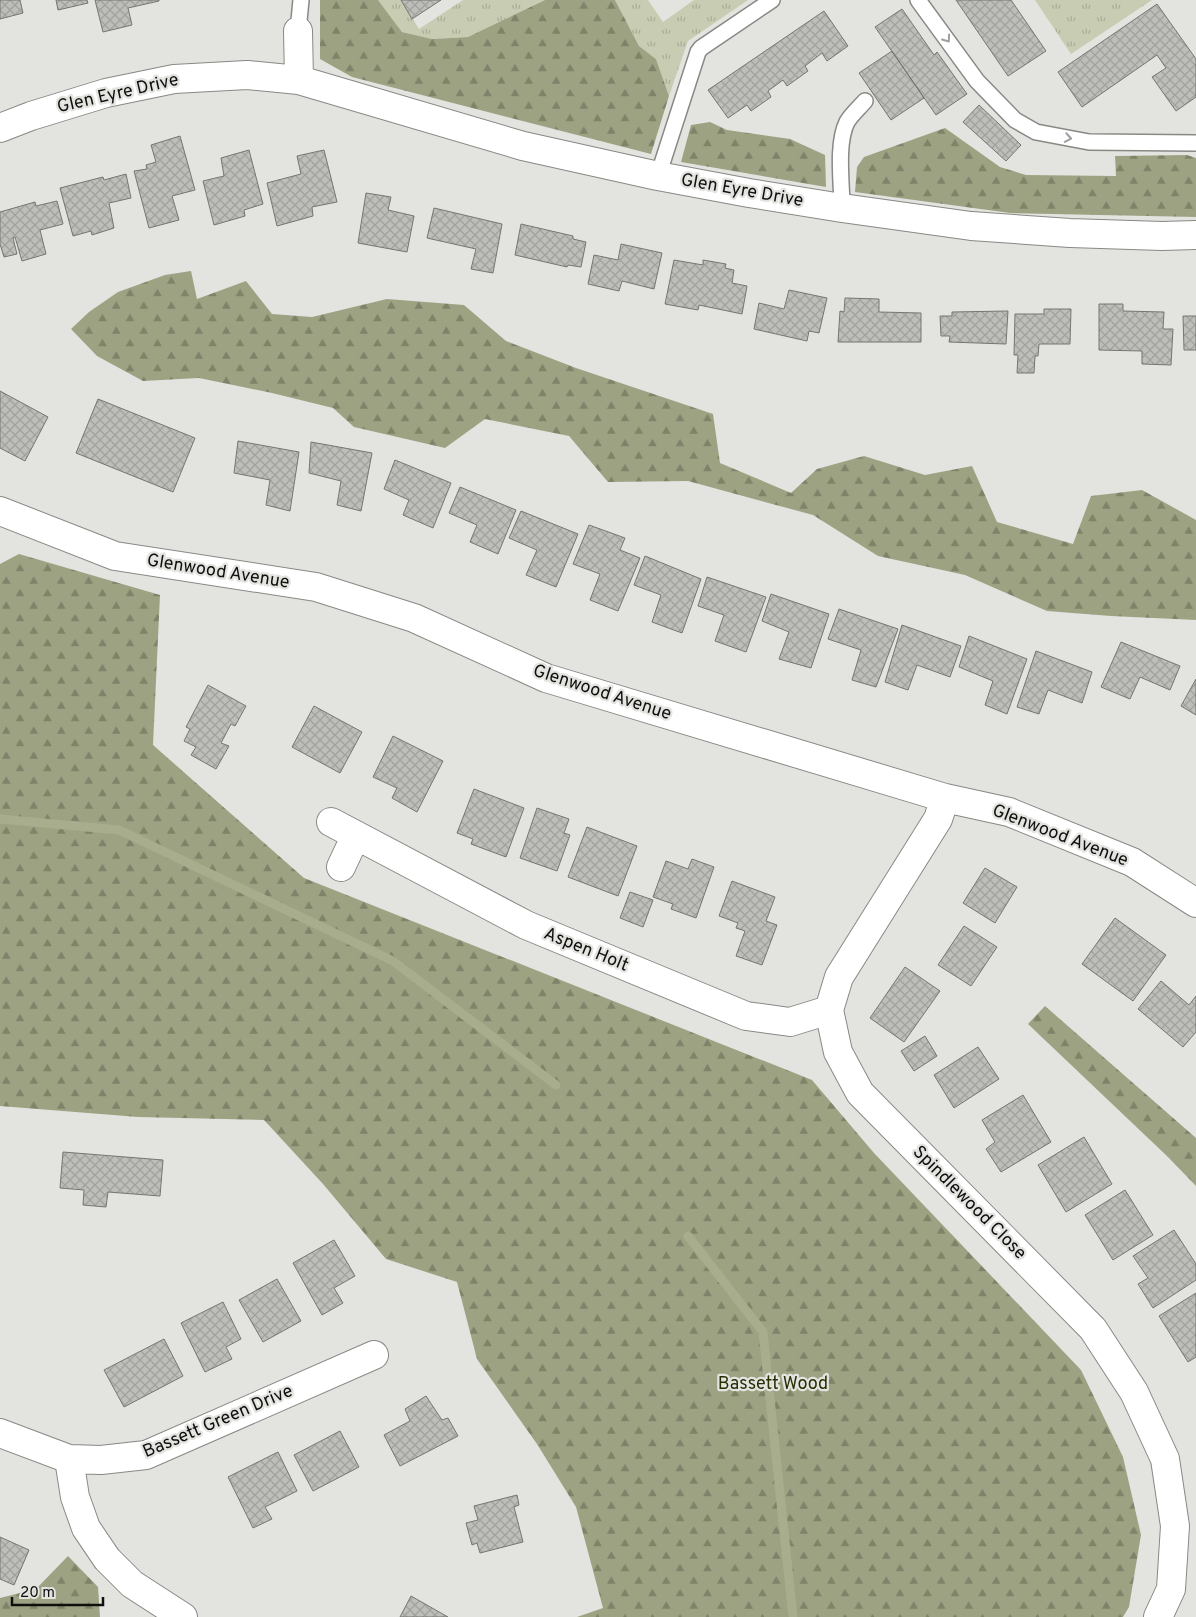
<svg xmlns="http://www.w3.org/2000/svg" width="1196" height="1617" viewBox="0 0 1196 1617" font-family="Overpass,sans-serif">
<defs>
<pattern id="grass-tufts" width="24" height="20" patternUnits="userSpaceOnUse" patternTransform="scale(1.25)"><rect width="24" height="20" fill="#c7ccb2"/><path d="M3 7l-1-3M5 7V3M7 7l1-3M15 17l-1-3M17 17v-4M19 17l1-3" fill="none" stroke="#aaae98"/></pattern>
<pattern id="forest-firs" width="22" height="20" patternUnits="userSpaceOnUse" patternTransform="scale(1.25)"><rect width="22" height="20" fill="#9da382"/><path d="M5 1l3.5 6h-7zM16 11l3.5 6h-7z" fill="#7e8369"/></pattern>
<pattern id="building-cross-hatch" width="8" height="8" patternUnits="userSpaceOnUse" patternTransform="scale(1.25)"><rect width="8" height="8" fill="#bdbdb9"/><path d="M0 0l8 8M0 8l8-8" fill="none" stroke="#a1a19e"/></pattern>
</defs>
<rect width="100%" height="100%" fill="#e3e4e0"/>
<path fill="url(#grass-tufts)" d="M378 0H401L419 29 463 0H545L468 37 432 39 402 32Z
M615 0H648L663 22 694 0H748L688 41 669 96 656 59 639 46Z
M1035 0H1152L1071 54Z"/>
<path fill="url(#forest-firs)" d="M320 0H378L402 32 432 39 468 37 545 0H615L639 46 656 59 669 96 651 154 352 77 320 59Z
M710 122 727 130 790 139 825 155 826 187 681 162 691 125Z
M945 128 1000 167 1026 175 1116 176 1115 156 1187 155 1196 158V217L1010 213 855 192 857 167 864 157Z
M191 271 197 299 246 281 272 314 312 317 387 299 464 305 506 341 576 368 713 414 720 463 791 493 817 469 864 456 925 475 972 466 997 522 1073 544 1091 496 1142 490 1196 520V620L1111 616 1047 611 965 575 878 556 813 515 688 481 608 482 569 436 485 419 445 448 354 427 333 408 272 393 199 378 143 381 97 356 71 329 89 312 118 292 165 275Z
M19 554 160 595 153 745 304 878 812 1080 874 1153 1081 1370 1123 1457 1141 1535 1129 1607 1123 1617H577L603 1608 576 1507 537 1444 477 1359 457 1282 386 1259 323 1184 264 1120 138 1117 0 1106V564Z
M1045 1006 1196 1138V1186L1168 1157 1028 1024Z
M68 1556 98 1587 100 1617H0V1598L36 1589Z"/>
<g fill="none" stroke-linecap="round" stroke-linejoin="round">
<path stroke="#a8ae8d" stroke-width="9" d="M0 819 119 830 393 961 556 1085
M688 1236 763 1332 793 1617"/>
</g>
<path fill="url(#building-cross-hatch)" stroke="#757672" d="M0 0H20L23 13 0 19Z
M56 0H87L88 3 58 10Z
M95 0H159V1L128 8 132 25 103 32Z
M401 0H441L412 19Z
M956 0H1011L1046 51 1008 76Z
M1157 4 1196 59V97L1176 111 1152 77 1166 68 1157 55 1082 107 1058 72Z
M902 9 934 55 937 52 967 94 936 115 875 27Z
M824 11 848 46 827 61 822 53 805 66 808 71 787 86 783 80 768 91 771 97 751 111 747 105 728 118 708 90Z
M892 51 924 98 891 120 859 73Z
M979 105 1021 145 1006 161 963 122Z
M180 136 195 190 172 196 179 220 149 228 134 171 147 169 146 165 156 162 151 145Z
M249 150 263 204 244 210 245 216 214 225 203 181 224 176 221 158Z
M324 150 337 202 312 207 313 216 277 226 267 183 301 174 297 156Z
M126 174 131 198 109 203 114 228 92 235 91 231 73 236 60 188 103 177 104 180Z
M366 193 391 197 388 210 414 216 407 252 358 243Z
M57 201 63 224 40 230 46 254 22 261 15 237 13 238 17 254 4 257 0 244V212L35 202 36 206Z
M434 208 502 224 493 273 471 269 476 249 427 238Z
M521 224 573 236V239L586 242 581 267 568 265 567 267 515 255Z
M621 244 662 253 654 289 622 281 619 291 588 284 594 255 618 260Z
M674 260 703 265V260L726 264 725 268 734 270 732 283 747 286 742 314 699 305 698 310 665 304Z
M789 290 827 298 819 333 809 331 807 341 754 329 759 303 784 309Z
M845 298 879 299V312L921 313V342H838L840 311 844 312Z
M1099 304H1123V311L1164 312 1163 329H1173L1171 365 1142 364V351L1099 350Z
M1044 309H1071L1070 344H1039L1038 356H1035L1034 373H1017L1018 355H1014L1015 314H1044Z
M1008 311 1006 344 949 342 950 336H941L940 316H952V312Z
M1183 316H1196V350H1184Z
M0 391 48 417 25 461 0 448Z
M98 399 195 438 173 492 76 453Z
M238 441 299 452 290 511 266 505 270 480 234 473Z
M311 442 372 453 361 511 337 505 341 481 309 473Z
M395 460 451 483 433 528 403 515 409 500 384 489Z
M460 487 516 510 498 554 470 542 477 525 449 513Z
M521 511 578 534 556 587 526 575 537 550 509 538Z
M589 525 625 538 620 550 640 558 618 611 590 600 600 574 573 564Z
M645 556 701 579 682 633 652 622 661 595 634 585Z
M707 577 766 597 746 652 715 641 724 615 698 606Z
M771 594 829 614 811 668 779 659 789 632 762 621Z
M839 609 898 629 876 687 852 680 861 650 828 639Z
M902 625 961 646 950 677 917 665 908 690 885 682Z
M969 636 1027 659 1007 714 985 705 993 681 959 667Z
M1121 642 1180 666 1170 690 1140 677 1130 699 1101 687Z
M1036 651 1092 672 1082 703 1048 690 1039 714 1017 707Z
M1196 679V715L1181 706Z
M208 685 246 706 235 726 231 724 221 743 229 746 216 769 191 755 196 747 184 741 190 729 186 727Z
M314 706 362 732 340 773 292 747Z
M393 736 443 761 417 812 392 798 397 788 373 777Z
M474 789 524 808 506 857 471 844 473 839 457 833Z
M537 808 569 819 564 833 570 835 557 871 520 858Z
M587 827 637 846 618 896 568 877Z
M692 859 714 867 696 918 671 909 673 904 653 897 666 861 688 869Z
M985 868 1017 887 995 923 963 903Z
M732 881 775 897 766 921 777 925 762 965 736 956 745 931 736 928 738 923 719 916Z
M630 892 653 900 643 927 620 918Z
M1115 918 1166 955 1133 1001 1082 964Z
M964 926 997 947 971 986 938 965Z
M905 967 940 991 904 1042 870 1018Z
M1161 981 1189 1005 1196 996V1032L1183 1047 1138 1009Z
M925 1036 937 1056 914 1071 901 1051Z
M978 1047 999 1079 954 1108 934 1075Z
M1023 1095 1051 1142 1001 1172 986 1149 995 1142 982 1120Z
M1084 1137 1112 1184 1066 1212 1038 1165Z
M63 1152 163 1160 160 1196 108 1192 106 1207 83 1205 84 1190 60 1188Z
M1125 1190 1153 1235 1113 1260 1085 1215Z
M1174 1230 1196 1264V1280L1153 1308 1138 1284 1148 1278 1133 1256Z
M334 1240 355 1276 334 1288 343 1303 322 1315 293 1263Z
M277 1279 301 1321 263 1342 239 1300Z
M1196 1293V1357L1188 1362 1159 1316Z
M223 1302 241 1339 226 1347 232 1359 205 1372 181 1323Z
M164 1339 183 1376 124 1407 104 1370Z
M426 1396 442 1420 448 1418 458 1436 400 1466 384 1435 410 1421 405 1409Z
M340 1431 359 1467 313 1491 294 1455Z
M278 1452 297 1491 265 1507 272 1519 253 1528 228 1477Z
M517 1495 519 1505 514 1507 523 1542 480 1553 477 1543 472 1545 466 1523 478 1520 474 1506Z
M0 1537 29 1550 14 1585 0 1579Z
M411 1596 448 1617H400Z"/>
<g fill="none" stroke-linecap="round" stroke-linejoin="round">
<g stroke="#888985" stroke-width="18">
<path id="service" d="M918 0 977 81 1015 120 1036 132 1089 142 1196 143
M298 31 301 0
M658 176 698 52 701 48 772 0
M842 208C842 184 836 144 847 122 851 115 859 108 865 101"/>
</g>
<g stroke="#888985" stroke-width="30">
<path id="minor" d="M298 31 299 80
M0 128 31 116 106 93 174 79 247 75 299 80 523 146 658 176 749 193 842 208 971 226 1070 233 1162 236 1196 235
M0 511 115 556 316 587 414 618 546 678 945 798 1009 812 1132 862 1196 903
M945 798 938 819 839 977 829 1010 838 1052 860 1093 1093 1329 1134 1392 1165 1459 1175 1526 1171 1589 1158 1617
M331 822 526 925 746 1016 790 1022 829 1010
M341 867 356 835
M0 1433 69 1459 101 1460 146 1455 374 1355
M69 1459 75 1497 86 1528 107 1559 132 1584 183 1617"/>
</g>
<use href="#service" stroke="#fff" stroke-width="15"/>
<use href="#minor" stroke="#fff" stroke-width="28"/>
</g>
<defs><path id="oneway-chevron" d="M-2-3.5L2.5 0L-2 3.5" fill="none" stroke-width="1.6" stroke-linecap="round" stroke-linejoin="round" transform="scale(1.25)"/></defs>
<g stroke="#9f9f9f">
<use href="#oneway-chevron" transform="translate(947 39) rotate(54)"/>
<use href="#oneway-chevron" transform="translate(1068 138) rotate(10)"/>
</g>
<g text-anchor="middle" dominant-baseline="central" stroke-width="4.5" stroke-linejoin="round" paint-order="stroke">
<g font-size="18" fill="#0f100e" stroke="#e3e4e0">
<text transform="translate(118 94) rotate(-13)">Glen Eyre Drive</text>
<text transform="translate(742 191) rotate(10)">Glen Eyre Drive</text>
<text transform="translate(218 572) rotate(9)">Glenwood Avenue</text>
<text transform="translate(602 693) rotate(18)">Glenwood Avenue</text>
<text transform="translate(1060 836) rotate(21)">Glenwood Avenue</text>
<text transform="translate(586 950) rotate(22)">Aspen Holt</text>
<text transform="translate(969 1203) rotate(45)">Spindlewood Close</text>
<text transform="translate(218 1422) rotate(-23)">Bassett Green Drive</text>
</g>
<g font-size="18" fill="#292e04" stroke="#e3e4e0">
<text x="773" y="1384">Bassett Wood</text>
</g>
</g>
<path d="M12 1597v8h91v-8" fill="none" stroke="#0f100e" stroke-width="2.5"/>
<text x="20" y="1597" font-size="15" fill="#0f100e" stroke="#e3e4e0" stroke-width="4" paint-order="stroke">20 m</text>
</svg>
